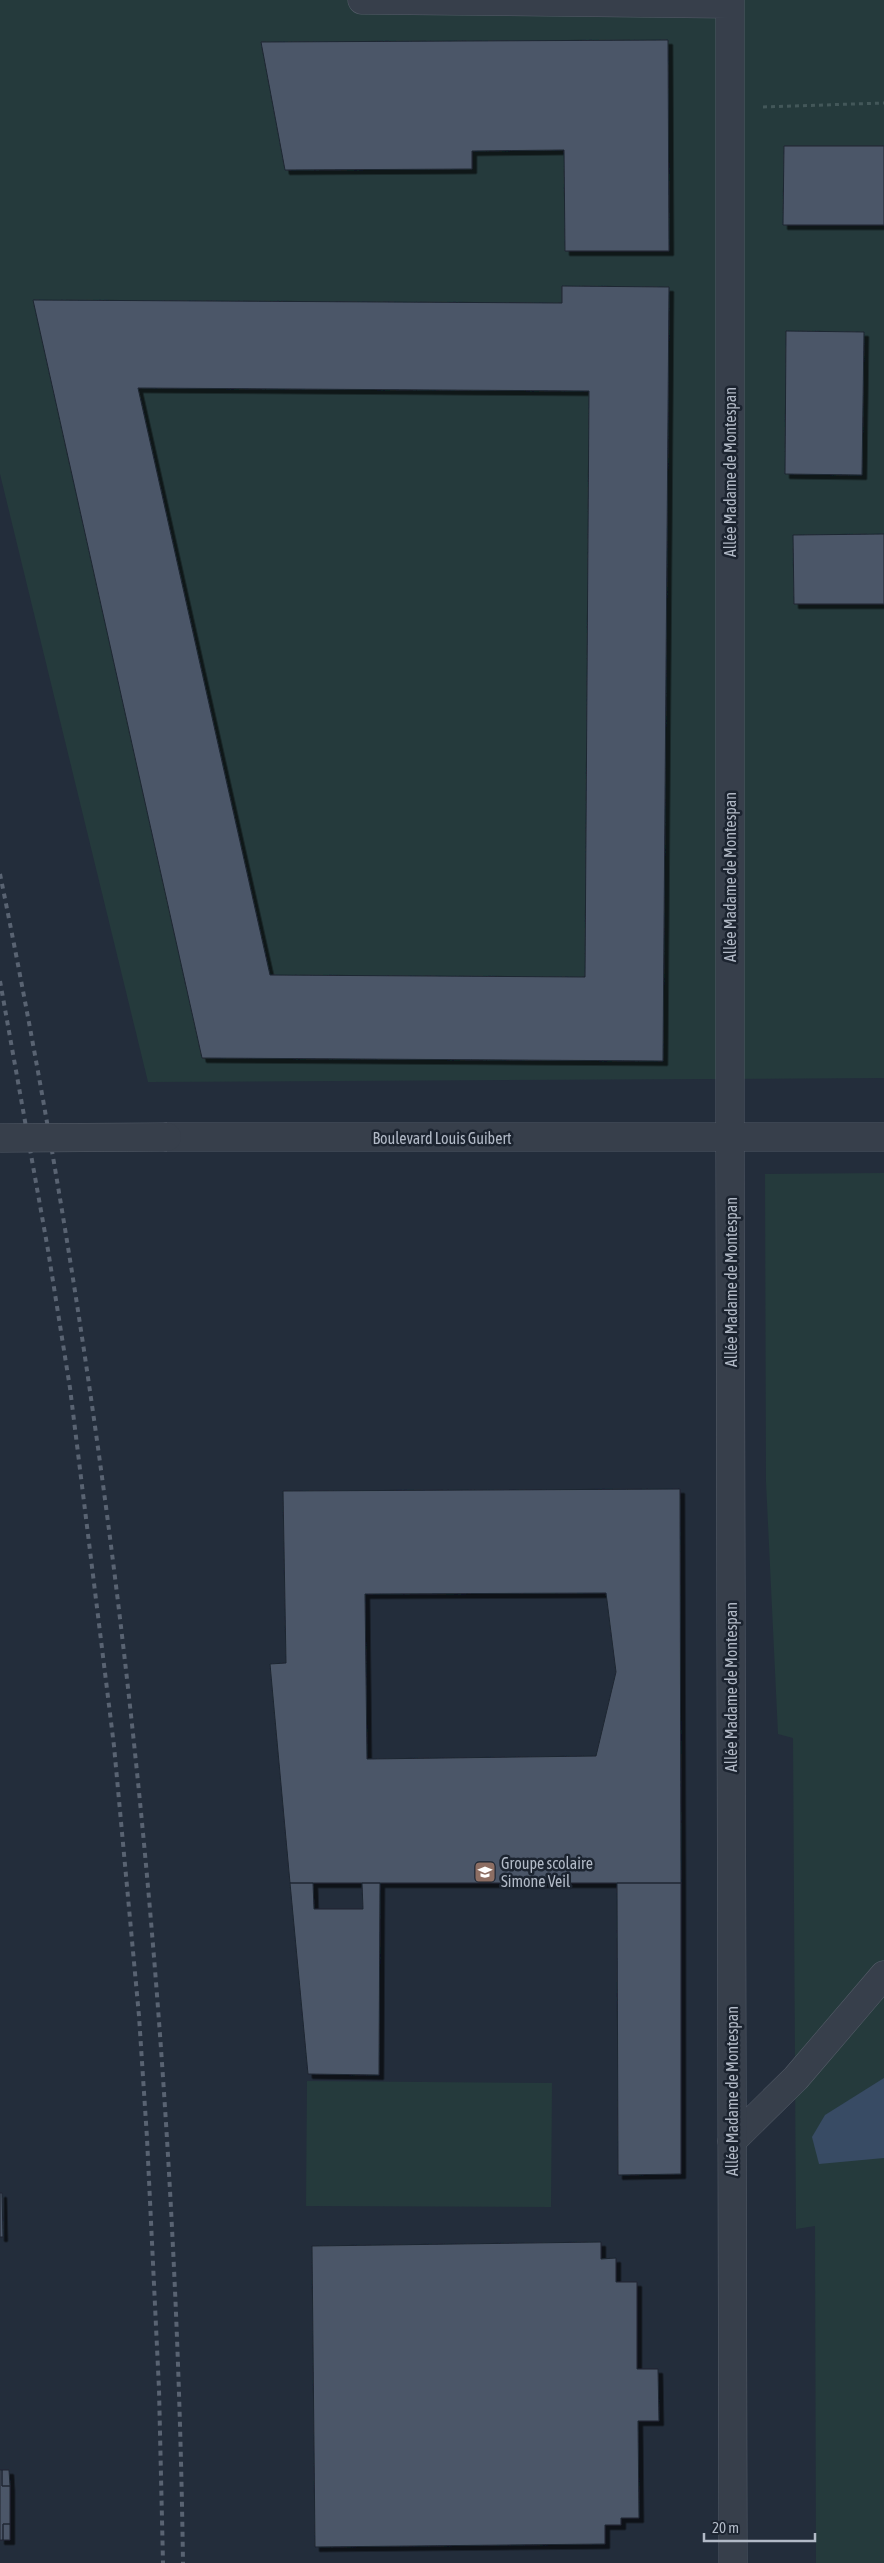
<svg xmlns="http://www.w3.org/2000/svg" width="884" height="2563" viewBox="0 0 884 2563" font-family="'Asap Condensed',sans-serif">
<defs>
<filter id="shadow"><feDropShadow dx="4.5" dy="4.5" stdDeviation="0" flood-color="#0009"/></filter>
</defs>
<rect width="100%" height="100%" fill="#232d3b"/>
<path fill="#253a3c" d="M0 0H884V1078L148 1082 0 474Z
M884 1173V2563H816L815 2226 796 2229 793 1738 778 1734 766 1482 765 1174Z
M307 2081 552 2083 551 2207 306 2206Z"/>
<path fill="#384b64" d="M884 2078V2158L819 2164 812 2137 825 2115Z"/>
<path fill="#4c5767" stroke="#1e2632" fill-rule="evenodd" filter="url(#shadow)" d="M668 40 669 251H565L564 150 472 151V169L285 170 261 42Z
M784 146H884V225H783Z
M562 286 669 287 663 1061 202 1058 33 300 562 303ZM138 388 589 391 585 977 270 975Z
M786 331 864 332 862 475 785 474Z
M884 534V604H794L793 535Z
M680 1489 681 1883H290L270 1664 286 1663 283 1491ZM606 1593 616 1672 596 1756 367 1759 365 1594Z
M290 1883H313L314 1909H363L362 1883H380L379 2075 308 2074Z
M617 1883H681V2174L618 2175Z
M0 2193H2L3 2237H0Z
M601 2242V2259L616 2258V2282H637V2369H658L659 2421H638L639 2518H621V2525H605V2544L315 2547 312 2246Z
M0 2470H2V2486H10V2524H3V2540H0Z
M2 2470H9L10 2486H2Z
M3 2524H10V2540H3Z"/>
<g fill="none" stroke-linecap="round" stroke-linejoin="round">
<g stroke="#555d69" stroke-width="29">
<path id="minor" d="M362 0 730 4
M730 0V1138
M732 2141 796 2078 884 1975"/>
</g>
<g stroke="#555d69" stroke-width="29">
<path id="tertiary" d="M167 1137H884
M730 1138 733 2563"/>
</g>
<path stroke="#435759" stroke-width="3" stroke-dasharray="4 4" stroke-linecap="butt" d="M763 107 884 103"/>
<use href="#minor" stroke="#373f4b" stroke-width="28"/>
<use href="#tertiary" stroke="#373f4b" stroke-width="28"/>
<path stroke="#596372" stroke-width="4" stroke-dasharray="5 5" stroke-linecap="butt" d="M0 874C113 1429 175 1996 183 2563
M0 981 48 1250 70 1388 114 1746 139 2016 147 2138 159 2389 163 2563"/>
<g stroke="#555d69" stroke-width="29" stroke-linecap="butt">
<path id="tertiary-bridge" d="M0 1138 167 1137"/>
</g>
<use href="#tertiary-bridge" stroke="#373f4b" stroke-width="28"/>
</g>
<defs>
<g id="school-square" transform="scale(1.125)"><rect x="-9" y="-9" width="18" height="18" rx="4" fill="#8d6e63" stroke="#1c2430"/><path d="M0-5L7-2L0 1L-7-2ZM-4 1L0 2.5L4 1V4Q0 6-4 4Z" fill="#fff"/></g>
</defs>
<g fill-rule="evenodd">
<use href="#school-square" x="485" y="1872"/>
</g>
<g text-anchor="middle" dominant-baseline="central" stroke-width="5" stroke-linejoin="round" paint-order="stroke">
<g font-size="16" fill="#b2bac7" stroke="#1c2430">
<text transform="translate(730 472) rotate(-90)">Allée Madame de Montespan</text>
<text transform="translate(730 877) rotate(-90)">Allée Madame de Montespan</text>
<text x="442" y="1138">Boulevard Louis Guibert</text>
<text transform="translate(731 1282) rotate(-90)">Allée Madame de Montespan</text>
<text transform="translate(731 1687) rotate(-90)">Allée Madame de Montespan</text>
<text transform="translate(732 2091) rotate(-90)">Allée Madame de Montespan</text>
</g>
<g font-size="16" fill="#b2bac7" stroke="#1c2430" text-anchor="start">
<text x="501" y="1863">Groupe scolaire<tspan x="501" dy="18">Simone Veil</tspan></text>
</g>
</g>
<path d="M704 2533v8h111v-8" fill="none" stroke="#b2bac7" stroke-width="2.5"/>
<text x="712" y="2533" font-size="15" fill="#b2bac7" stroke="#1c2430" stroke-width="4" paint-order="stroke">20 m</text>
</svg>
